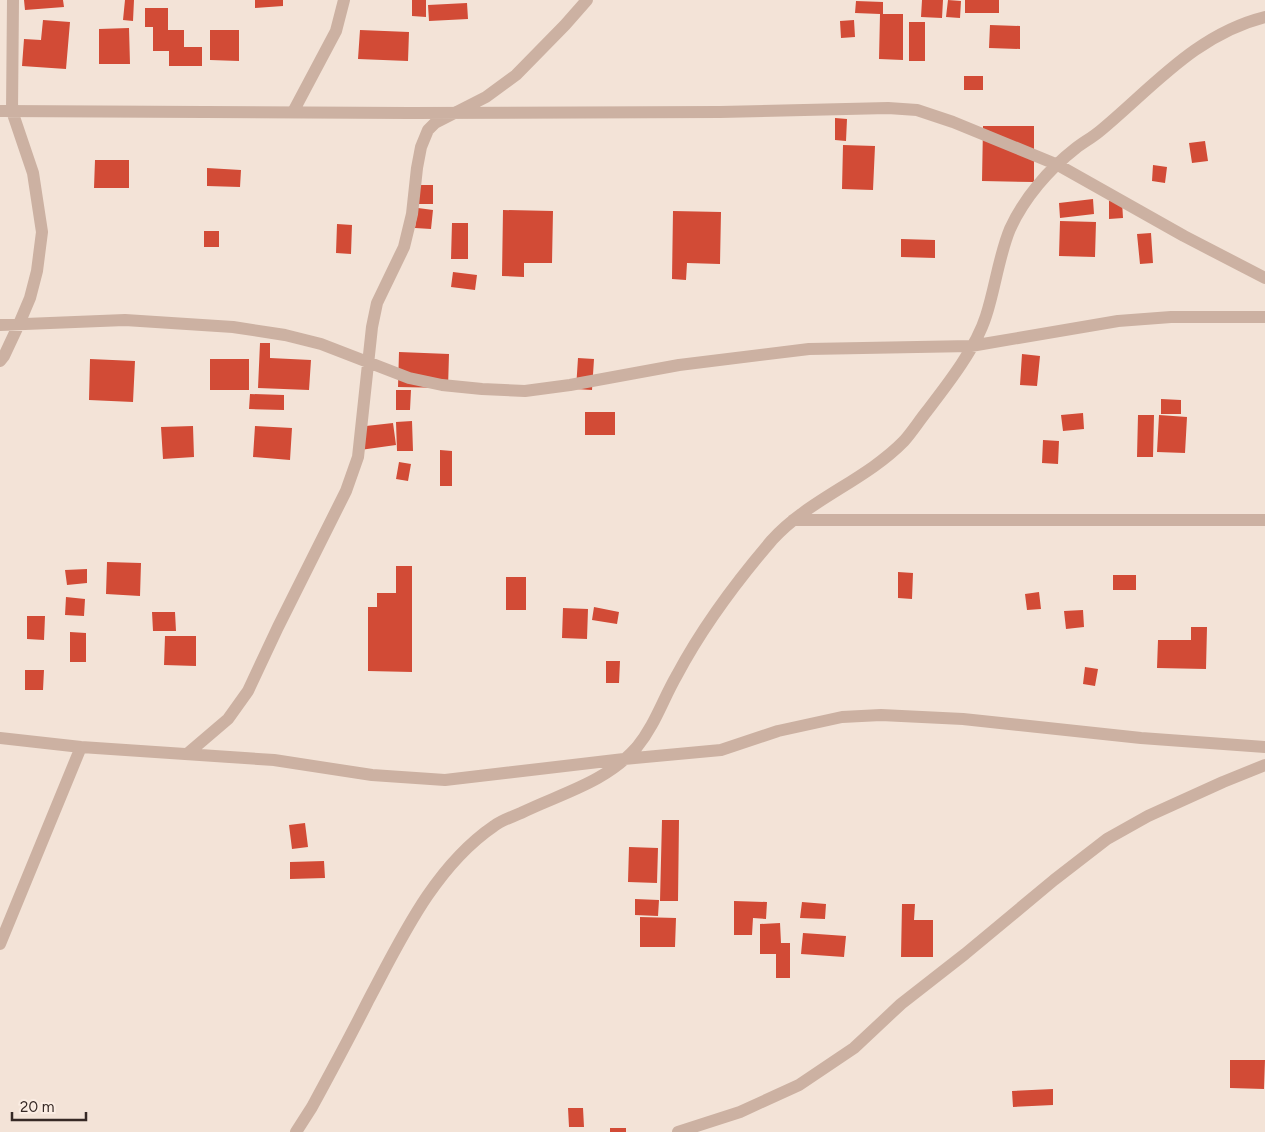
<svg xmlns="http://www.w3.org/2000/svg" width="1265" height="1132" viewBox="0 0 1265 1132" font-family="Figtree,sans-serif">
<rect width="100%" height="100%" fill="#f3e3d7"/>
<path fill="#d24b36" d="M24 0H63L64 7 25 10Z
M125 0H134L133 21 123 20Z
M255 0H283V6L255 8Z
M412 0H426V17L412 16Z
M922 0H943L942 18 921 17Z
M948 0 961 1 960 18 946 17Z
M965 0H999V13H965Z
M856 1 883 2V14H903V60L879 59 880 14 855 13Z
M467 3 468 19 429 21 428 5Z
M145 8H168V30H184V47H202V66H169V51H153V27H145Z
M43 20 70 22 66 69 22 66 24 39 41 40Z
M854 20 855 37 841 38 840 21Z
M909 22H925V61H909Z
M990 25 1020 26V49L989 48Z
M129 28 130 64H99V29Z
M210 30H239V61L210 60Z
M360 30 409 32 408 61 358 59Z
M964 76H983V90H964Z
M835 118 847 119 846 141 835 140Z
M983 126H1034V182L982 181Z
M1205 141 1208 161 1192 163 1189 143Z
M843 145 875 146 873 190 842 189Z
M95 160H129V188H94Z
M1153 165 1167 167 1165 183 1152 181Z
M207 168 241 170 240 187 207 186Z
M415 185H433V204H415Z
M1093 199 1094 214 1060 218 1059 203Z
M1109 201H1122L1123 218 1109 219Z
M418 208 433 210 431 229 415 228Z
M503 210 553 211 552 263H524V277L502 276Z
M673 211 721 212 720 264 687 263 686 280 672 279Z
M1060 221 1096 222 1095 257 1059 256Z
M452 223H468V259H451Z
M337 224 352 225 351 254 336 253Z
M204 231H219V247H204Z
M1151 233 1153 263 1140 264 1137 234Z
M901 239 935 240V258L901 257Z
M453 272 477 275 475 290 451 287Z
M260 343H270V358L311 360 309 390 258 388Z
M399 352 449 354 448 388 398 387Z
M1022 354 1040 356 1037 386 1020 385Z
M578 358 594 359 592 390 576 389Z
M90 359 135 361 133 402 89 400Z
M210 359H249V390H210Z
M396 390H411L410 410H396Z
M250 394 284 395V410L249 409Z
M1161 399 1181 400V414H1161Z
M585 412H615V435H585Z
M1083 413 1084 429 1063 431 1061 415Z
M1138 415H1154L1153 457H1137Z
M1159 415 1187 417 1185 453 1157 452Z
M412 421 413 451H397L396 422Z
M393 423 396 445 360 450 357 427Z
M193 426 194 457 163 459 161 427Z
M255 426 292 428 290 460 253 457Z
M1043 440 1059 441 1058 464 1042 463Z
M440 450 452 451V486H440Z
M399 462 411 464 408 481 396 479Z
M107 562 141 563 140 596 106 594Z
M396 566H412V672L368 671V607H377V593H396Z
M87 569V583L67 585 65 570Z
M898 572 913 573 912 599 898 598Z
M1113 575H1136V590H1113Z
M506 577H526V610H506Z
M1039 592 1041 609 1027 610 1025 594Z
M66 597 85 599 84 616 65 615Z
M594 607 619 612 617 624 592 620Z
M563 608 588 609 587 639 562 638Z
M1083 610 1084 627 1066 629 1064 611Z
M152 612H175L176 631H153Z
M27 616H45L44 640 27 639Z
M1191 627H1207L1206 669 1157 668 1158 640H1191Z
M70 632 86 633V662H70Z
M165 636H196V666L164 665Z
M606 661H620L619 683H606Z
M1085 667 1098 669 1095 686 1083 684Z
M25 670H44L43 690H25Z
M662 820H679L678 901H660Z
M305 823 308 847 292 849 289 825Z
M629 847 658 848 657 883 628 882Z
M324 861 325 878 290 879V862Z
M635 899 659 900 658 916 635 915Z
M734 901 767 902 766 919 753 918 752 935H734Z
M802 902 826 904 825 919 800 918Z
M902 904H915L914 920H933V957H901Z
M640 917 676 918 675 947H640Z
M780 923 781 943H790V978H776V954H760V924Z
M803 933 846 936 844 957 801 954Z
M1230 1060H1265L1264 1089 1230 1088Z
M1053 1089V1105L1013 1107 1012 1091Z
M568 1108H583L584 1127H569Z
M610 1128H626V1132H610Z"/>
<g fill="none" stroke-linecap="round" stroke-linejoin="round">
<path stroke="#ccb1a2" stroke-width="12" d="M0 111 410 113 720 112 888 108 917 110 953 122 1058 165 1184 236 1265 278
M293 112 336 31 344 0
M0 325 125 320 233 327 285 335 321 344 409 378 442 385 482 389 525 391 570 385 679 365 809 349 971 346 1118 321 1171 317H1265
M0 361 4 356 19 324 30 298 37 271 42 232 33 173 12 111 13 0
M793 520H1265
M0 738 81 747 274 760 372 775 445 780 624 759 721 750 778 731 842 717 881 715 963 719 1141 738 1265 747
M187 754 228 719 248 691 278 627 346 491 358 457 372 327 377 303 404 247 412 214 417 168 421 147 428 130 435 123 486 97 516 75 565 25 587 0
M0 944 81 747
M296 1132 312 1107C331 1072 350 1037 368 1001 401 939 434 867 494 826 502 820 512 817 521 813 562 793 605 783 637 747 655 725 663 699 677 675 703 626 736 582 772 540 809 499 865 481 904 441 912 432 919 421 927 411 947 385 976 348 986 316 995 289 999 255 1010 229 1024 198 1049 169 1076 148 1084 142 1093 137 1100 131 1152 88 1196 34 1265 17
M678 1132 740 1112 799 1085 854 1048 901 1004 965 954 1054 880 1107 839 1148 816 1223 782 1265 765"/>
</g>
<path d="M12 1112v8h74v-8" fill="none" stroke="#362925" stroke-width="2.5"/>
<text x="20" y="1112" font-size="15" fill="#362925" stroke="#fbede3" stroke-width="4" paint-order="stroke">20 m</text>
</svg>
